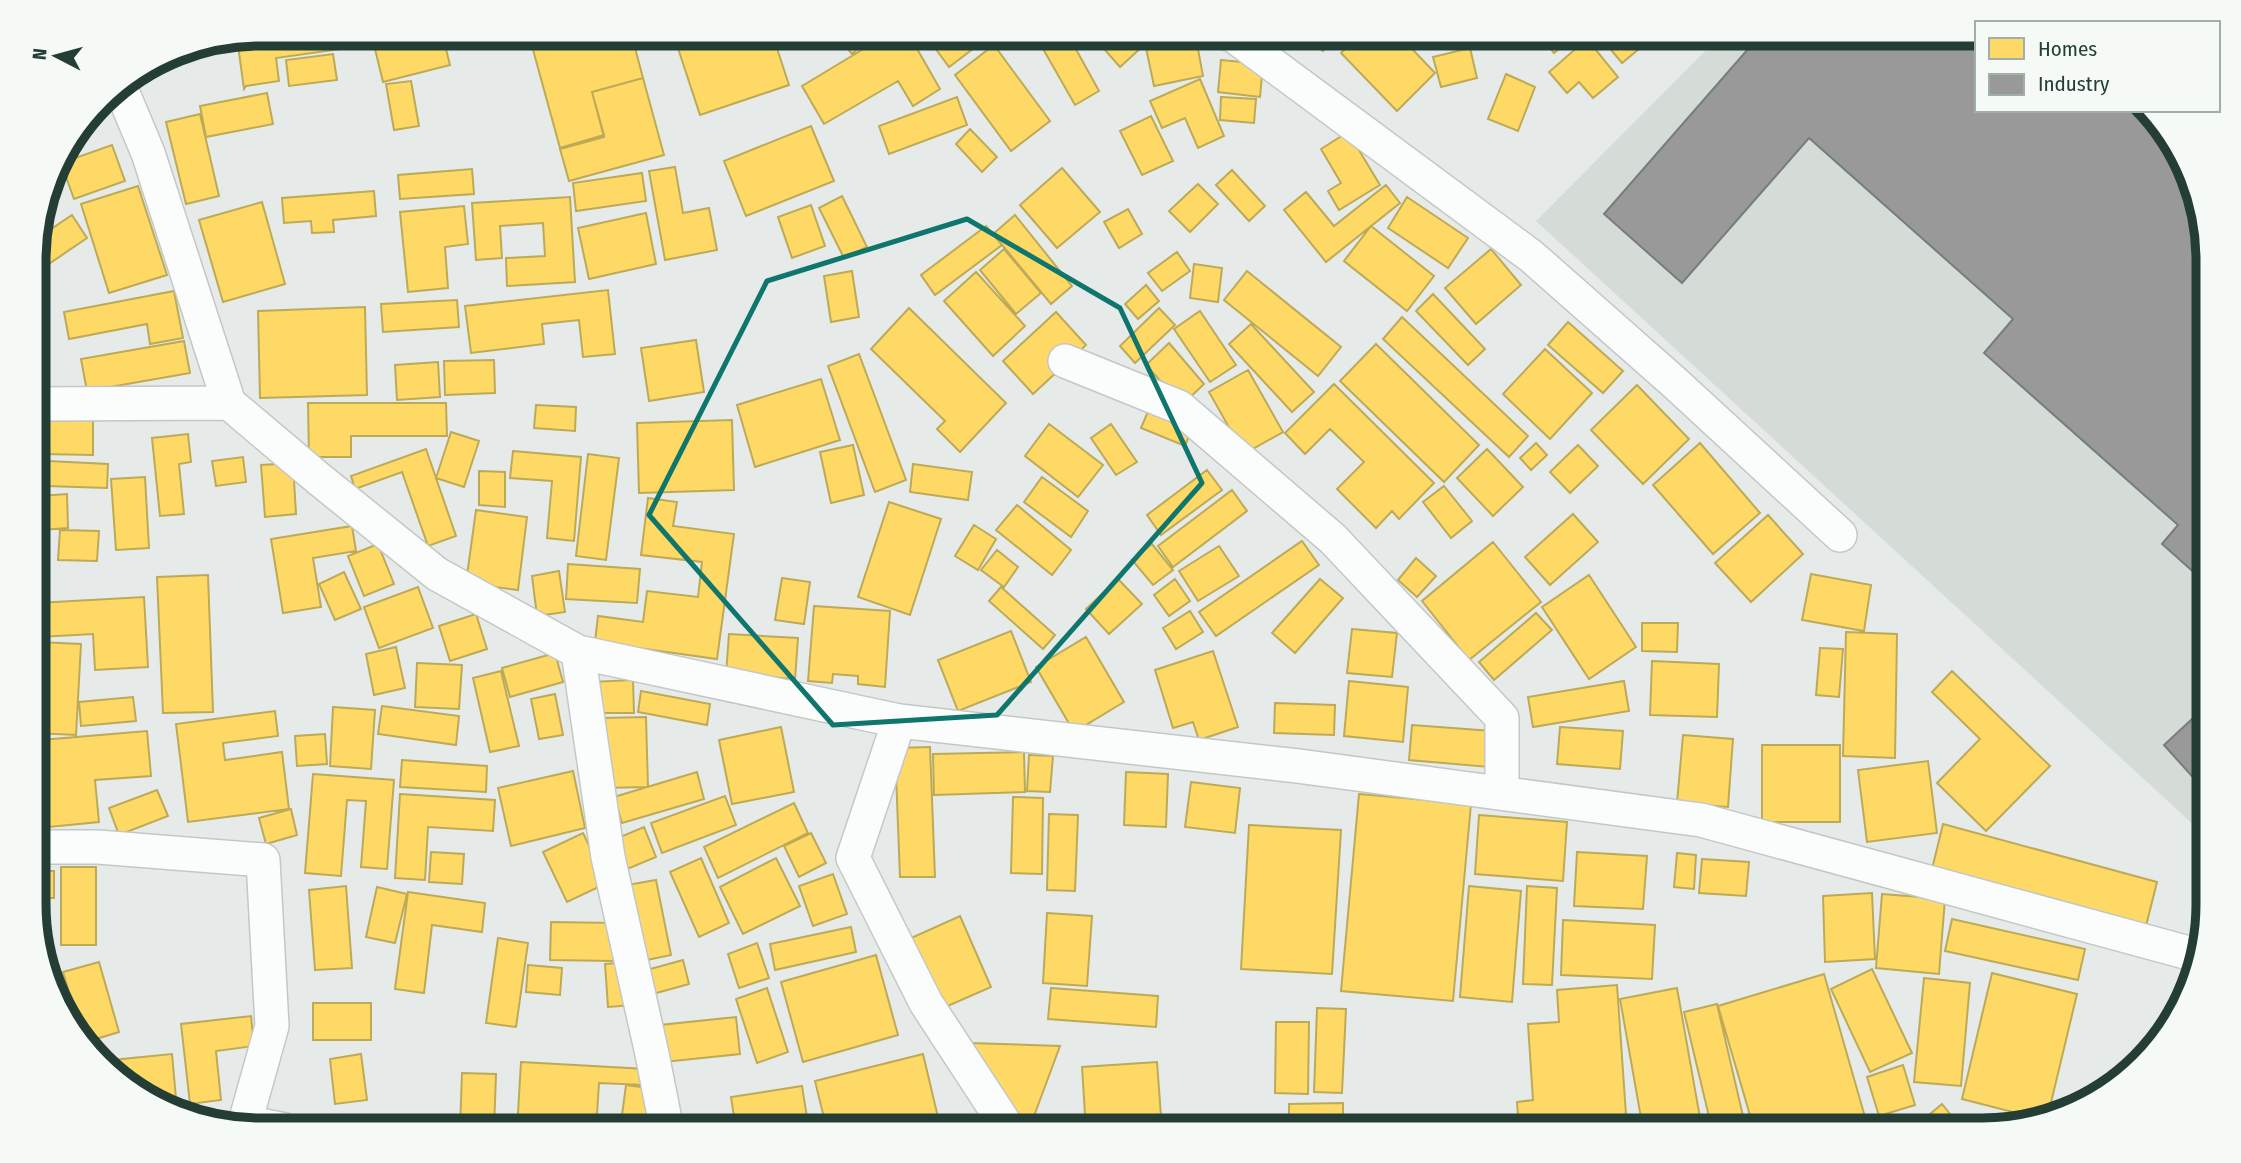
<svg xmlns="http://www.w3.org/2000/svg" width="2241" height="1163" viewBox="0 0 2241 1163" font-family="'Fira Sans Condensed',sans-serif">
<rect width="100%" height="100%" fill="#e6ebe9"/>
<path fill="#d5dcd8" d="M1723 33H1977V110H2143L2169 134 2206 231 2208 838 1536 221Z"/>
<path fill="#ffd966" stroke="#bdaa57" stroke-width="2" d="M260 33H339L341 49 276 58 279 81 246 86 244 89 237 38H234Z
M402 33H424L403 39Z
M438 33H442L450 65 383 82 375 49Z
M537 33H631L643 78 592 92 604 135 560 148 529 35Z
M673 33H772L789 85 700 115Z
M835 33H876L852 54Z
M890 33H908L940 89 913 106 898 81 824 124 802 86Z
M924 33H994L949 67Z
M1034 33H1067L1099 91 1075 105Z
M1090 33H1132L1143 46 1120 67Z
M1190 33H1195L1203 76 1154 86 1145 43Z
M1300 33H1334L1323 51Z
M1361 33H1397L1435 73 1397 111 1341 53Z
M1477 33H1500L1485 44Z
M1538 33H1578L1554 53Z
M1597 33H1658L1622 63Z
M1587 39 1618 77 1593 98 1579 82 1567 93 1549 72Z
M994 45 1050 121 1011 151 955 75Z
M1470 48 1477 78 1441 87 1433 57Z
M333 54 337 80 289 86 286 60Z
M1221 60 1263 64 1260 97 1218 92Z
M1506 74 1535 87 1518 131 1488 119Z
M643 78 664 155 569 181 560 149 604 137 592 92Z
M1200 79 1224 136 1198 148 1185 118 1162 128 1150 101Z
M411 81 419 126 394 130 386 84Z
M267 93 273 124 206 137 200 106Z
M957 97 967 125 889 154 879 126Z
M1221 97 1256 99 1254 123 1220 120Z
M200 114 219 196 186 204 166 122Z
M1151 116 1173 161 1142 175 1120 131Z
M811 126 834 181 746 216 724 161Z
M970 129 997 157 982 172 956 144Z
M1348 132 1380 185 1339 210 1328 191 1341 183 1321 149Z
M112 145 125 181 74 199 61 163Z
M675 167 683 213 709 208 717 250 665 260 649 171Z
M1062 168 1100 212 1057 248 1020 205Z
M472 169 474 194 400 199 398 175Z
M1232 170 1265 206 1249 221 1216 185Z
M642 173 646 201 576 211 573 183Z
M1198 184 1218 204 1190 232 1169 211Z
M1386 185 1400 203 1326 262 1284 210 1306 192 1334 226Z
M138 186 167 275 109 293 81 204Z
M374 191 376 216 333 220 334 232 312 233 311 221 284 223 282 198Z
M842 196 867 247 844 258 819 208Z
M570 197 575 282 507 286 506 258 545 256 543 223 500 226 502 258 476 260 472 203Z
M1407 197 1468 238 1448 268 1388 228Z
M262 202 285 284 223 302 199 220Z
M811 205 825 246 792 258 778 217Z
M464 206 468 244 445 247 448 288 408 292 400 212Z
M1128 209 1142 234 1119 248 1104 222Z
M646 213 656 264 589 279 578 228Z
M72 215 87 238 37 272 34 267 35 240Z
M1015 215 1072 286 1051 304 993 234Z
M986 226 1002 245 935 295 921 275Z
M1371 226 1434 276 1407 311 1344 261Z
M1004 249 1041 293 1016 314 980 270Z
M1491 249 1521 285 1476 324 1445 288Z
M1177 252 1190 271 1162 291 1148 273Z
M1194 264 1222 268 1218 302 1190 298Z
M852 271 859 317 831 322 824 276Z
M1247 271 1341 347 1318 376 1224 300Z
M976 272 1025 326 993 356 944 301Z
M1146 285 1159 301 1138 319 1125 304Z
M608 290 615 354 583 357 579 320 542 324 544 344 471 353 465 306Z
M174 291 183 338 150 344 147 324 69 339 64 312Z
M1433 294 1485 349 1468 365 1416 311Z
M457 300 459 327 383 332 381 304Z
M365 307 367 395 260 398 258 311Z
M909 308 1006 403 960 452 937 429 945 421 871 349Z
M1159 308 1175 325 1135 363 1120 346Z
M1200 311 1236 365 1210 382 1174 329Z
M1056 312 1086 345 1033 394 1003 361Z
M1402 317 1528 436 1509 457 1383 339Z
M1568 322 1623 371 1603 393 1548 345Z
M1251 324 1314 392 1292 412 1229 344Z
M34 331H37L43 383 34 384Z
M696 340 704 392 649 401 641 348Z
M184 341 190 373 87 391 81 359Z
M1169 343 1204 384 1182 405 1146 365Z
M1376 344 1479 445 1444 482 1340 381Z
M1545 349 1592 393 1550 439 1503 394Z
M859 354 906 480 875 492 828 366Z
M494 360 495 393 445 395 444 361Z
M438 362 440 397 397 400 395 365Z
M1248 370 1283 432 1244 454 1209 392Z
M821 379 840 440 755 467 737 405Z
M1334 384 1434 483 1399 519 1392 511 1376 528 1337 489 1364 462 1330 429 1305 454 1285 433Z
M1637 385 1689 439 1643 484 1591 430Z
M1154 397 1197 415 1185 446 1141 428Z
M308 403H446L447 436H351V457H309Z
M536 405 576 407 575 431 534 428Z
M93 420V455L42 454V421Z
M732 420 734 490 639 493 637 423Z
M1049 424 1103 465 1078 497 1025 456Z
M1111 424 1137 462 1116 475 1091 438Z
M451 432 479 441 464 487 436 478Z
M188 434 191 462 179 464 184 514 160 516 152 438Z
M1536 443 1547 455 1531 470 1520 458Z
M1700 443 1760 513 1713 554 1653 485Z
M853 445 864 495 831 503 820 452Z
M1578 445 1598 466 1570 493 1550 472Z
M426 449 456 536 428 546 402 472 355 489 351 476Z
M1487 449 1523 487 1493 516 1457 478Z
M513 451 581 457 574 541 547 538 552 481 510 478Z
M588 454 619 458 606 560 576 556Z
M243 457 246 482 216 486 212 461Z
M48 461 108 464 107 488 47 486Z
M293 463 296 514 265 517 261 465Z
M913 464 972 472 968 500 910 492Z
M1207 470 1222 490 1161 535 1147 515Z
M479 471 505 472V507L479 505Z
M145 477 149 548 116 550 111 479Z
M1042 477 1088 511 1071 537 1024 502Z
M1444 486 1472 521 1451 538 1423 502Z
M1232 490 1247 511 1173 567 1158 546Z
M67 494 68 528 41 530 39 496Z
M648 498 677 502 673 526 734 534 717 659 595 642 598 616 643 622 647 591 698 597 702 562 641 555Z
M889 502 941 519 910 615 858 597Z
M1017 505 1071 550 1052 575 996 530Z
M476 510 527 517 518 590 466 583Z
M1573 514 1598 542 1550 585 1525 557Z
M1768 515 1803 554 1751 602 1715 563Z
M974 525 996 539 978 570 955 556Z
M352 526 356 551 313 558 321 607 283 613 271 539Z
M60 530 99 531 97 561 58 560Z
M1302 541 1319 565 1216 636 1199 612Z
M1493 542 1541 602 1469 660 1422 601Z
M378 544 394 584 364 596 348 556Z
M1152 544 1173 570 1153 585 1132 560Z
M1219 546 1239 576 1198 601 1179 571Z
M997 550 1018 567 1004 587 981 570Z
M1416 558 1436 576 1417 597 1398 580Z
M568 564 640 569 637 603 566 599Z
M559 571 565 612 537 616 532 576Z
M344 572 361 609 335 620 319 584Z
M1811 574 1871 585 1864 631 1802 620Z
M208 575 213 712 163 713 157 577Z
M1589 575 1636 647 1589 679 1542 607Z
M782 578 810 582 804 624 775 620Z
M1118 579 1142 604 1109 634 1086 609Z
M1175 579 1190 601 1169 616 1154 595Z
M1320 579 1343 598 1295 653 1272 633Z
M418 587 433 628 379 648 364 607Z
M1001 587 1055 635 1043 649 989 601Z
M144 597 148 667 95 670 93 634 39 637 37 603Z
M814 606 890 611 885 687 858 684V676L833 674 832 683 808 681Z
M1190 611 1203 632 1176 649 1163 628Z
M1536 613 1552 630 1494 680 1479 662Z
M476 614 487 649 450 661 439 626Z
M1642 623H1678L1677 652 1642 651Z
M1352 629 1397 633 1392 677 1347 673Z
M1011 631 1031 682 958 711 938 660Z
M1846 632 1897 634 1895 758 1843 756Z
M729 634 798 638 795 679 726 674Z
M1086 637 1124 702 1074 732 1036 667Z
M38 642 81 644 76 735 35 733Z
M396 647 405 688 374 695 366 654Z
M1820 648 1843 649 1839 697 1816 695Z
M1213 651 1238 727 1199 740 1193 722 1173 728 1155 670Z
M555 653 563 682 510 697 502 668Z
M1652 661 1719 664 1717 717 1650 715Z
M417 663 462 665 459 709 415 707Z
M501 671 519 746 490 752 473 678Z
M1952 671 2050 766 1986 831 1937 783 1980 739 1932 692Z
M633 680 634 713H591V682Z
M1349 681 1408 687 1403 742 1344 736Z
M1624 681 1629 711 1533 727 1528 697Z
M641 691 710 704 707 725 638 712Z
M555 694 563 735 539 739 531 699Z
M133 697 136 721 81 726 79 702Z
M1275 703 1335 705 1334 735 1274 733Z
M382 706 459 716 456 745 378 734Z
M333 707 375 710 371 769 330 766Z
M275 711 278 736 223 743 225 760 282 752 289 809 188 822 176 724Z
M646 717 648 787 602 788 601 718Z
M1412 725 1492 731 1489 767 1409 760Z
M781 727 794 792 732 804 719 740Z
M1560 727 1623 731 1620 769 1557 764Z
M147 731 151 776 95 780 99 822 49 827 41 740Z
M325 734 327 764 297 766 295 736Z
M1683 735 1733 739 1728 807 1677 803Z
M1762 745H1840V822H1762Z
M930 747 935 877H900L895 748Z
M1024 752 1025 792 934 795 933 754Z
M1029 755 1053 756 1050 792 1027 791Z
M402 760 487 766 486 792 400 787Z
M1928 761 1937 833 1867 842 1858 770Z
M573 771 585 828 511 846 498 788Z
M697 772 704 799 622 823 614 797Z
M1126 772 1168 774 1166 827 1124 825Z
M313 774 394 780 387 869 361 867 366 801 347 800 341 876 305 873Z
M1191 782 1240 788 1235 833 1185 827Z
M157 790 168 816 119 835 109 808Z
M400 794 495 800 493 831 428 827 425 880 395 878Z
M1359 794 1471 804 1453 1001 1341 991Z
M725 796 736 825 662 853 651 823Z
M1013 797 1043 798 1042 874 1011 873Z
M794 803 808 833 718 878 704 847Z
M291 809 297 835 266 844 259 818Z
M1049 814 1078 815 1075 891 1047 890Z
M1479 815 1567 822 1563 881 1475 874Z
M1943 824 2157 882 2146 926 1932 869Z
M1249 825 1341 830 1332 974 1241 969Z
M644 827 656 857 625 870 613 840Z
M583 833 607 883 567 902 543 852Z
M811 833 826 863 799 877 784 846Z
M431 852 464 854 462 884 429 882Z
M1577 852 1647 856 1643 909 1574 906Z
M1677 853 1696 855 1694 889 1674 887Z
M701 858 729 923 699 937 670 872Z
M776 858 800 906 743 934 720 887Z
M1702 859 1749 862 1746 896 1699 893Z
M61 867H96V945H61Z
M35 871H54V898H35Z
M833 874 847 914 813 926 799 886Z
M656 880 671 955 642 961 627 885Z
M346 886 352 968 315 970 309 890Z
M1469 886 1521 891 1512 1002 1460 997Z
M1527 886 1557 888 1552 985 1523 984Z
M377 887 407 894 395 943 366 937Z
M408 892 485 903 482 932 432 925 424 993 395 989Z
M1872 893 1875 959 1825 962 1823 896Z
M1882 894 1945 899 1939 974 1876 968Z
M1047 913 1092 916 1087 986 1043 983Z
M960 916 991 987 941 1009 909 939Z
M1952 919 2085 949 2078 980 1945 951Z
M1563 920 1655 925 1652 979 1561 975Z
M551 922 615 923 614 961 550 960Z
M851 927 856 952 775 970 770 944Z
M498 938 528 943 516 1027 486 1023Z
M757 943 769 978 739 988 728 954Z
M876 955 898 1035 803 1062 781 982Z
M683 960 689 984 649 995 643 971Z
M99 962 119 1032 86 1042 83 1039 63 972Z
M631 962 634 1005 608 1007 605 964Z
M528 965 562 968 560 995 526 992Z
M1872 969 1912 1053 1870 1072 1831 989Z
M1992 973 2077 994 2049 1111 2032 1117 1962 1099Z
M1824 974 1865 1117 1823 1129H1754L1718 1006Z
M1924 978 1970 983 1961 1086 1914 1082Z
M1617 985 1627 1129H1519L1517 1102 1533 1100 1528 1024 1559 1022 1557 990Z
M767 988 788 1052 757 1063 736 999Z
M1051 988 1158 996 1156 1027 1048 1019Z
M1677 988 1702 1129H1643L1620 999Z
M313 1003H371V1040H313Z
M1717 1004 1746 1129H1712L1684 1012Z
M1317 1008 1346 1009 1342 1093 1314 1092Z
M251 1016 254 1046 216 1051 221 1100 190 1104 181 1024Z
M736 1017 740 1054 664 1062 660 1025Z
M1276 1022H1309L1308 1094 1275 1093Z
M969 1043 1060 1046 1034 1116 1013 1121Z
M172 1054 177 1110 159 1106 112 1065V1060Z
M361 1054 367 1100 335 1104 330 1059Z
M923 1054 941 1130H827L815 1081Z
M521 1062 646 1069 645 1085 599 1083 596 1130H517Z
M1157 1062 1162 1130H1086L1082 1067Z
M1903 1065 1915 1105 1879 1116 1867 1077Z
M462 1073 496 1074 494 1130H460Z
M626 1085 656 1089 651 1130H620Z
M802 1086 809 1130H736L731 1097Z
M1343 1103V1129H1289V1104Z
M1942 1104 1962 1129H1930L1923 1120Z
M727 1121 730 1130H695Z
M1371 1124 1414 1129H1370Z"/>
<path fill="#999" stroke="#767e7b" stroke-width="2" d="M1762 33H1977V110H2143L2169 134 2206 231 2207 584 2162 544 2178 525 1984 353 2013 319 1809 138 1682 283 1604 214Z
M2207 705V793L2164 745Z"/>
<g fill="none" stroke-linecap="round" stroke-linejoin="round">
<g stroke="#c3c8c6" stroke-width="36">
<path id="minor" d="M1226 33 1234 36 1531 256 1675 383 1840 535
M119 84 148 153 229 403 319 479 437 574 578 652 899 721 1298 766 1701 820 2196 955
M1065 361 1179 407 1333 539 1502 718V793
M34 404 229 403
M578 652 608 857 652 1054 667 1130
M899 721 853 858 926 1003 1009 1130
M35 847H98L263 860 272 1026 244 1126
M245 1122 285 1130"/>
</g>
<use href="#minor" stroke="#fbfcfc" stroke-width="33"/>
</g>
<path fill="none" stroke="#0f766e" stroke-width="5" stroke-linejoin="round" d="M967 219 1120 308 1202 483 997 715 833 725 649 515 767 281Z"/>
<path d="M0 0H2241V1163H0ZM260 46H1982A214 214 0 0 1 2196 260V904A214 214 0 0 1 1982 1118H260A214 214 0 0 1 46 904V260A214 214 0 0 1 260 46Z" fill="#f5faf7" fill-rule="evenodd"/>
<path fill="none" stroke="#243e35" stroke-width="9" d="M260 46H1982A214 214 0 0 1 2196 260V904A214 214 0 0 1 1982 1118H260A214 214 0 0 1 46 904V260A214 214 0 0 1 260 46Z"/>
<rect x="1975" y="21" width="245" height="91" fill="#f5faf7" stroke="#a1afa9" stroke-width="2"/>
<rect x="1989" y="38" width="35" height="21" fill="#ffd966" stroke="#a1afa9" stroke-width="2"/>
<text x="2038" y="56" font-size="21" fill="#243e35">Homes</text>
<rect x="1989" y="74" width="35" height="21" fill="#999999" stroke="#a1afa9" stroke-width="2"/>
<text x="2038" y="91" font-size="21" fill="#243e35">Industry</text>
<g transform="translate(56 56) rotate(276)" stroke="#f5faf7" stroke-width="5" paint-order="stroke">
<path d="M0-5L12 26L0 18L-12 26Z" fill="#243e35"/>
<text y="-10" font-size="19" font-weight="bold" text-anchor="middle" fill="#243e35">N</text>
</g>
</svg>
